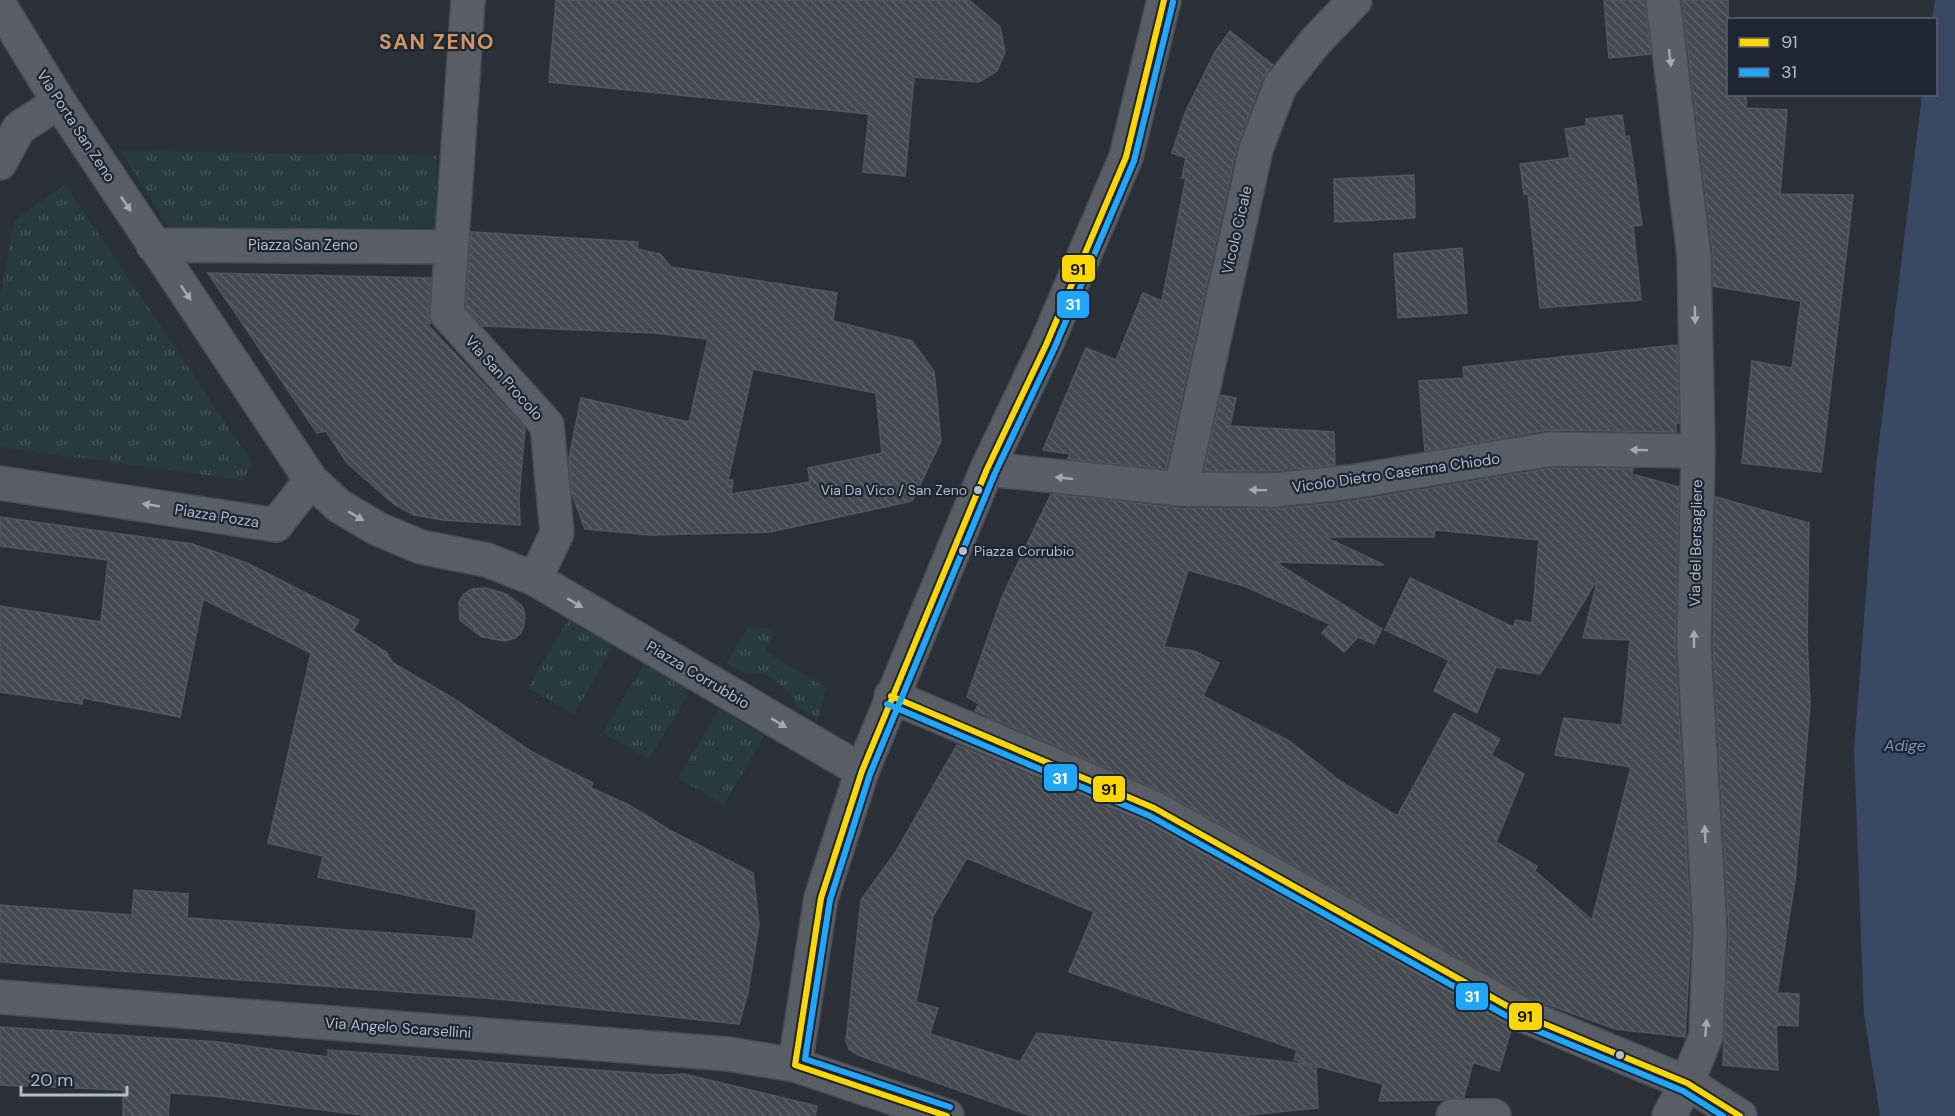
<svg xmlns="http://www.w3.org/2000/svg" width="1955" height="1116" viewBox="0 0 1955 1116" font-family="'DM Sans',sans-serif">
<defs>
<pattern id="grass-tufts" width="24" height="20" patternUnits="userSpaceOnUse" patternTransform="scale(1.5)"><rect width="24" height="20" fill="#273a3e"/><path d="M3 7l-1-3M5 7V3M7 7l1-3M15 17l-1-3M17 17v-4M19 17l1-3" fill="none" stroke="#445559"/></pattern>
<pattern id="building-back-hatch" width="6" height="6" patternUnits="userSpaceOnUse" patternTransform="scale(1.5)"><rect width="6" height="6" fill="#444950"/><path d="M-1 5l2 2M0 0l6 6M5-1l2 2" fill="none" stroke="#5d6168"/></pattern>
</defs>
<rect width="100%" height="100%" fill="#2a3038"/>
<path fill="url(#grass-tufts)" d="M121 151 436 155V228L170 230Z
M65 184 253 464 242 480 0 447V300L14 221Z
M569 618 614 645 574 714 528 688Z
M748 627 776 630 765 651 826 688 818 719 796 706 792 696 775 680 764 674 742 672 726 663Z
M644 664 690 691 649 759 603 733Z
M719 709 764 736 724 805 678 778Z"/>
<path fill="#384963" d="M1935 0H1955V1116H1880L1864 1014 1854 750 1875 475 1922 95 1936 94V20L1932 19Z"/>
<path fill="url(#building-back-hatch)" stroke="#52575f" stroke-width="1.5" fill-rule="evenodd" d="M556 0H969L1000 27 1005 52 997 71 979 82 914 77 905 176 863 172 869 114 549 82Z
M1604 0H1645L1651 54 1609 58Z
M1682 0H1728V94H1746V108L1787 110 1780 194 1853 195 1821 472 1742 463 1752 361 1792 368 1801 301 1713 286V254Z
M1230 31 1273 65 1262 79 1237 146 1166 469 1068 459 1070 454 1043 450 1086 348 1116 360 1143 293 1162 301 1186 178H1182L1186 158 1172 153 1185 113 1215 52Z
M1622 115 1625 137 1629 136 1642 225 1633 226 1641 300 1540 308 1528 194H1524L1520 164 1570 158 1565 129 1586 126V119Z
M1414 175 1415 218 1335 222 1334 179Z
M471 232 638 242 637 249 660 254 671 267 837 293 833 321 912 341 934 371 941 441 912 501 770 532 651 535 585 529 572 494 569 458 581 398 689 422 708 339 655 333 483 326 466 307ZM753 369 876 393 882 453 808 468 810 482 731 494 733 480H728Z
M1462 248 1467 313 1398 318 1394 254Z
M208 273 431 278 428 313 431 323H426L525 428 519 497 520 525 444 520 414 515 395 505 347 463 326 431 317 433Z
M1677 345 1679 423H1676V432L1548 430 1425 451 1419 381 1464 378 1463 367Z
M1221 395 1236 398 1230 426 1334 432 1335 465 1273 471H1204Z
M1552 468 1633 469 1632 474 1679 487 1675 647 1691 932 1685 1037 1615 1029 1533 999 1163 792 975 711 979 704 967 697 1002 597 1051 494 1179 508 1276 509 1353 501ZM1435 530 1539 540 1532 623 1516 620 1513 627 1410 578 1385 630 1449 660 1434 691 1477 713 1496 667 1540 674 1598 578 1583 638 1630 640 1622 725 1564 718 1555 755 1631 767 1592 920 1535 871 1537 866 1496 842 1524 774 1491 755 1500 739 1454 713 1397 816 1340 781 1289 741 1203 696 1219 663 1194 651 1164 647 1188 570 1244 586 1330 624 1322 633 1344 652 1358 637 1374 644 1382 629 1275 562 1384 565 1325 537H1434Z
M1716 497 1809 523 1807 638 1810 704 1795 881 1777 993 1799 994 1798 1026 1776 1025 1778 1070 1723 1065 1729 931 1713 646Z
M0 517 192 544 247 563 359 620 353 631 386 652 393 663 454 699 532 752 593 783 591 788 629 805 671 831 753 873 759 924 748 992 739 1024 498 999 0 962V905L132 915 134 890 188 894 187 918 473 939 477 910 318 877 323 856 268 843 311 653 203 599 180 717 83 698 82 704 0 692V606L101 622 108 560 0 546Z
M486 588 506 594 522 606 525 615 524 625 521 633 515 638 505 641 482 637 460 620 459 602 464 594 472 589Z
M957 745 1146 825 1511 1030 1499 1071 1473 1062 1464 1097 1444 1100 1379 1101 1383 1084 1316 1066 1318 1108 1239 1116H1032L858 1055 849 1049 846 1041 861 900 895 853ZM967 858 1094 912 1069 972 1297 1050 1294 1060 1313 1065 1037 1033 1020 1062 930 1034 938 1008 916 1002 933 916Z
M0 1027 218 1042 328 1057V1050L663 1075 684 1074 817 1106 815 1116H370L214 1096 170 1093 168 1116H123V1090L0 1085Z"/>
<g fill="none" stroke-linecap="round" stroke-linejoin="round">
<g stroke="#484c53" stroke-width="36">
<path id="street" d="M468 0 447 314 547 425 557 533 535 579
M1663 0 1694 256 1698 451 1694 646 1710 932 1706 1036 1687 1083 1669 1116
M0 6 59 102 311 480 339 506 378 529 421 547 487 560 535 579 862 771
M0 163 19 128 59 102
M153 245 452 247
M987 469 1181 489 1274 490 1350 482 1551 449 1698 451
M0 483 276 525 311 480
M1181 489 1256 149 1280 86 1315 42 1355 0
M0 997 728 1054 795 1065"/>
</g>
<g stroke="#484c53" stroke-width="36">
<path id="secondary" d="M891 696 1154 808 1525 1016 1687 1083 1740 1116
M947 1116 795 1065 821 898 862 771 987 469 1046 345 1126 157 1164 0
M1453 1116H1494"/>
</g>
<use href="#street" stroke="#5a5e66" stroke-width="33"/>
<use href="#secondary" stroke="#595d64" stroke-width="33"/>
<g stroke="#1d2633" stroke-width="10">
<path id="bus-1" d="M891 696 1154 808 1525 1016 1687 1083 1740 1116
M795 1065 821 898 862 771 987 469 1046 345 1126 157 1164 0
M795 1065 947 1116"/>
</g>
<g stroke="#1d2633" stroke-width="10">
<path id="bus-2" d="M887 704 1150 816 1521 1024 1683 1091 1723 1116
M950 1107 805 1059 830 900 870 774 995 473 1054 349 1134 161 1173 2"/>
</g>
<use href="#bus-1" stroke="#ffd700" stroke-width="6"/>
<use href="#bus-2" stroke="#20a6ff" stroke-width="6"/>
</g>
<defs><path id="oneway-solid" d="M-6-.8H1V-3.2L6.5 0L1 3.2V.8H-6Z" transform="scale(1.5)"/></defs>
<g fill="#a2a9b5">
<use href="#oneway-solid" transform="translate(1670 58) rotate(83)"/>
<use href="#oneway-solid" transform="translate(126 204) rotate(56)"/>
<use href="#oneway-solid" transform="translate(186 293) rotate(56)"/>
<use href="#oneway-solid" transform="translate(1695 315) rotate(89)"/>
<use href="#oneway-solid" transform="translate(1639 450) rotate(-179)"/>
<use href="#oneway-solid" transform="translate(1064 478) rotate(-174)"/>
<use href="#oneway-solid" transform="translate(1258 490) rotate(-179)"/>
<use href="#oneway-solid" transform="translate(151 505) rotate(-171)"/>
<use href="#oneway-solid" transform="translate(356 516) rotate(31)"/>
<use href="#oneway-solid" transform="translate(575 603) rotate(31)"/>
<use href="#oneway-solid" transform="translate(1694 639) rotate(-90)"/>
<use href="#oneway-solid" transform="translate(779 723) rotate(31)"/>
<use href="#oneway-solid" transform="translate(1705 834) rotate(-93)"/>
<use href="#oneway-solid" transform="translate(1706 1028) rotate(-85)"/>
</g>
<g fill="#b4bcc9" stroke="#1d2633" stroke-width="2">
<circle cx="978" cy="490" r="5"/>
<circle cx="963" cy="551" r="5"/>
<circle cx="1620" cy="1055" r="5"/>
</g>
<g text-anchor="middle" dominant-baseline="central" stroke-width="4.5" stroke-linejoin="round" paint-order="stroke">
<g font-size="14" fill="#b4bcc9" stroke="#1d2633" text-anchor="end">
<text x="967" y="490">Via Da Vico / San Zeno</text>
<text x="974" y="551" text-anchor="start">Piazza Corrubio</text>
</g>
<g font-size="15" fill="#b4bcc9" stroke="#1d2633">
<text transform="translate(76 126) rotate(57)">Via Porta San Zeno</text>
<text transform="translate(1237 230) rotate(-77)">Vicolo Cicale</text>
<text x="303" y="245">Piazza San Zeno</text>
<text transform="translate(504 378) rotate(48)">Via San Procolo</text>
<text transform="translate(1396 473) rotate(-8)">Vicolo Dietro Caserma Chiodo</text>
<text transform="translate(217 516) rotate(9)">Piazza Pozza</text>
<text transform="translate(1696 543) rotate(-89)">Via del Bersagliere</text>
<text transform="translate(698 675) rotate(31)">Piazza Corrubbio</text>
<text transform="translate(398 1028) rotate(4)">Via Angelo Scarsellini</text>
</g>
<g font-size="16" font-style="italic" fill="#7c92b1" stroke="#1d2633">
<text x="1905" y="745">Adige</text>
</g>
<g font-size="21" font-weight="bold" letter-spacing="1.5" fill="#d59563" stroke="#1d2633">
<text x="437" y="42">SAN ZENO</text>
</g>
</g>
<g stroke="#1d2633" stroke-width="2">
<rect x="1061" y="254" width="35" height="29" rx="6" fill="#ffd700"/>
<rect x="1056" y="290" width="34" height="29" rx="6" fill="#20a6ff"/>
<rect x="1043" y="763" width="35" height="29" rx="6" fill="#20a6ff"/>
<rect x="1092" y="775" width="34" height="28" rx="6" fill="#ffd700"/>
<rect x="1455" y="982" width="34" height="29" rx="6" fill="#20a6ff"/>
<rect x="1508" y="1002" width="35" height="29" rx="6" fill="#ffd700"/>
</g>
<g font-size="16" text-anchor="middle" font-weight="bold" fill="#fff">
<text x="1073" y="310">31</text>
<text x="1060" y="784">31</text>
<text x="1472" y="1002">31</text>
</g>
<g font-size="16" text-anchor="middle" font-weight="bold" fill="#111">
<text x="1078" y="275">91</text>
<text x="1109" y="795">91</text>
<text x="1525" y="1022">91</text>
</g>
<rect x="1727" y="18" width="210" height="78" fill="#1d2633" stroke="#59626f" stroke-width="1.5"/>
<rect x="1739" y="38" width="30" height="9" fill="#ffd700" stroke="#59626f" stroke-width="1.5"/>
<text x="1781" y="48" font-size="18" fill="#b4bcc9">91</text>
<rect x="1739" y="68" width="30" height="9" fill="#20a6ff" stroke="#59626f" stroke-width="1.5"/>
<text x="1781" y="78" font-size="18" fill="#b4bcc9">31</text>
<path d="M21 1086v9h106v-9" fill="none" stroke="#b4bcc9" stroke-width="3"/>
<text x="30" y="1086" font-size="18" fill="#b4bcc9" stroke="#1d2633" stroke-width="4.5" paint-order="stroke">20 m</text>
</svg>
